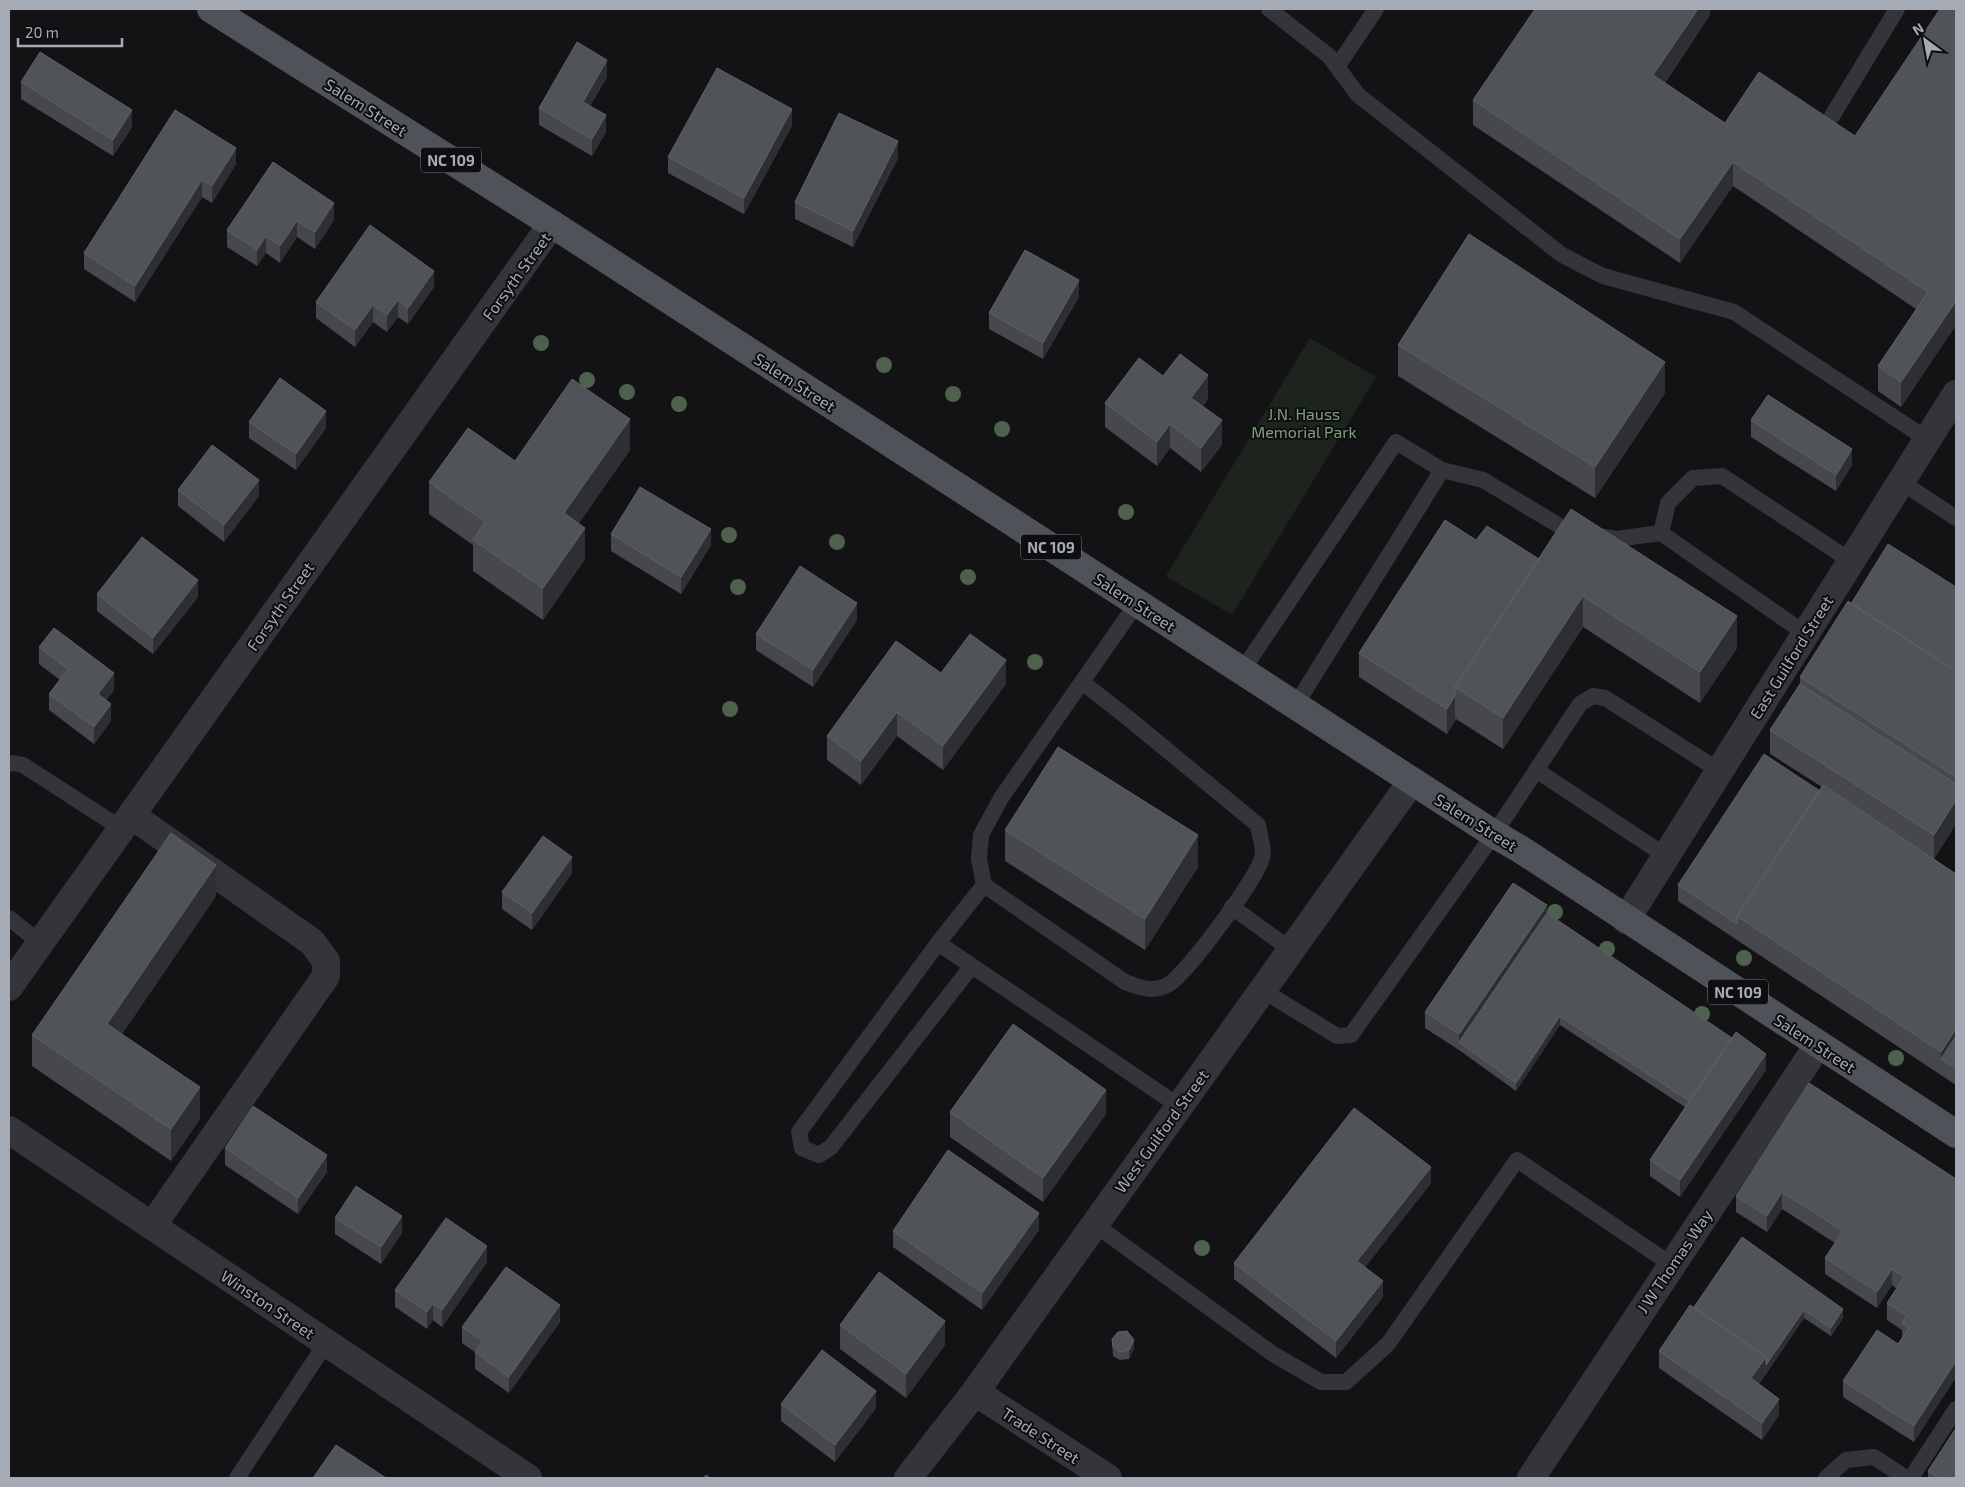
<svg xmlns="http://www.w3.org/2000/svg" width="1965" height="1487" viewBox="0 0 1965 1487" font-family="'Exo 2',sans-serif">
<rect width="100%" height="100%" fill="#131315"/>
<path fill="#1d241d" d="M1310 338 1376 377 1232 615 1166 576Z"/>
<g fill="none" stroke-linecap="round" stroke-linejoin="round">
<path stroke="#34353a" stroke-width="16" d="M1269 9 1329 56 1358 95 1562 255 1603 276 1734 312 1927 439
M1337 67 1376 9
M1832 116 1897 9
M1901 482 1956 518
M1661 533 1668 503 1693 478 1722 476 1851 561
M1242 671 1396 442 1442 470 1483 480 1568 531 1616 539 1661 533 1806 634
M1295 706 1442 470
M9 764 13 763 23 765 122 829
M1536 770 1666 856
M984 885 1125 982C1140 988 1154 993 1169 984 1188 972 1256 880 1262 858 1265 850 1259 834 1258 825L1128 718 1082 682
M1232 907 1291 950
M9 918 40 943
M938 943 1179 1106
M971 967 831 1147 819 1155 802 1148 799 1132 938 943 984 885 979 859 981 835 1001 798 1137 603
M1262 990 1337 1036 1351 1035 1494 834 1580 704 1593 696 1605 698 1720 771
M1094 1224 1273 1354 1321 1382H1346L1388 1344 1517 1160 1672 1265
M237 1478 326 1343
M1826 1478 1846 1460 1874 1457 1906 1478
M1911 1478 1956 1409"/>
<path stroke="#34353a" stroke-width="28" d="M131 815 312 942 326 961V976L152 1226
M1626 920 1956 394
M9 987 552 224
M9 1130 528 1478
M975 1392 1108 1478
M908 1478 975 1392 1412 781
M1531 1478 1818 1045"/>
<path stroke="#505259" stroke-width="28" d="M211 9 552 224 1494 834 1520 849 1956 1134"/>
</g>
<g fill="#4d614d">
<circle cx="541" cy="343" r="8"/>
<circle cx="884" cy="365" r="8"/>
<circle cx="587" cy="380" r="8"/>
<circle cx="627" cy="392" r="8"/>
<circle cx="953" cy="394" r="8"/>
<circle cx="679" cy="404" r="8"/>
<circle cx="1002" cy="429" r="8"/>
<circle cx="1126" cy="512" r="8"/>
<circle cx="729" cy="535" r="8"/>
<circle cx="837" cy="542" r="8"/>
<circle cx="968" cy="577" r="8"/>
<circle cx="738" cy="587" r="8"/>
<circle cx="1035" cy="662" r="8"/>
<circle cx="730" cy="709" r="8"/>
<circle cx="1555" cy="912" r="8"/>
<circle cx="1607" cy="949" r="8"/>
<circle cx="1744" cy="958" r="8"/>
<circle cx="1702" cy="1014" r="8"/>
<circle cx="1896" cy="1058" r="8"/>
<circle cx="1202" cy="1248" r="8"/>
</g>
<path fill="#46484d" d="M1710 9V15L1665 83 1725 123 1855 136 1956 9V325L1901 407 1878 391V366L1916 309 1733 186 1680 263 1473 125V100Z
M607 77 590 106 606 132 592 156 539 125V108Z
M21 82 132 127 113 156 21 99Z
M175 110 236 164 212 203 202 197 135 302 84 269V253Z
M792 126 744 214 668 173V157Z
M898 158 853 247 795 219V202Z
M273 162 334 220 315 249 297 237 280 263 266 253 257 266 227 247V230Z
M434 287 408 324 398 317 387 332 373 322 355 347 316 318V302Z
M1079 297 1043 359 989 329V313Z
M1398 345 1665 393 1595 498 1398 376Z
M1163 376 1208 399 1203 406 1222 445 1201 472 1170 448 1157 466 1105 427V403Z
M1751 420 1852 465 1836 491 1751 437Z
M249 422 326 428 296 470 249 438Z
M630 450 579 523 585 559 543 620 473 571V545L429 514V482L515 461Z
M178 490 259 496 224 542 178 506Z
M611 534 711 545 681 594 611 551Z
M1476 540 1539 559 1737 648 1700 703 1583 627 1503 749 1456 719 1447 734 1359 677V653Z
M1956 587V824L1934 859 1956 874V1085L1678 901V885L1820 791 1822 787 1770 754V730L1800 684V677L1851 604Z
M97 594 198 597 153 654 97 611Z
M857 620 813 687 756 650V634Z
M39 647 114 690 106 700 111 721 94 744 49 710V694L60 680 39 664Z
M941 673 1006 684 943 770 897 736 861 785 827 760V736Z
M1005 830 1198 867 1145 950 1005 861Z
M572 873 532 930 502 909V892Z
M216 896 122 1034 200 1119 171 1161 32 1066V1035Z
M1547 913 1766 1070 1680 1197 1650 1176V1160L1685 1107 1560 1025 1516 1091 1459 1050 1425 1028V1012Z
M950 1112 1106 1114 1043 1202 950 1137Z
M225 1148 327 1172 298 1214 225 1165Z
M1956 1179V1377L1914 1442 1843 1397V1381L1898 1344 1902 1337V1330L1887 1320V1303L1897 1289 1892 1285 1877 1308 1825 1274V1258L1835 1243 1782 1209 1767 1232 1736 1212V1196Z
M1431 1183 1365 1267 1383 1297 1336 1358 1234 1279V1263Z
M335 1218 402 1233 381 1264 335 1234Z
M1039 1230 982 1310 893 1247V1231Z
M1742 1237 1843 1318 1831 1336 1804 1318 1759 1384 1779 1415 1762 1440 1659 1368V1351L1694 1307Z
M487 1262 442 1327 433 1320 427 1329 395 1307V1290Z
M560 1322 509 1393 475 1369V1352L462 1343V1327Z
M840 1325 945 1345 906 1398 840 1349Z
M1112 1339 1134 1348 1129 1359 1120 1360 1113 1356Z
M781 1404 876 1408 835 1462 781 1421Z
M1928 1471 1956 1478H1928Z"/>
<path fill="#2d2f32" d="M1698 9H1710V15L1653 100V75Z
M607 60V77L583 118V102Z
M792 109V126L744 214V198Z
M132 110V127L113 156V140Z
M606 115V132L592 156V139Z
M898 141V158L853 247V231Z
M236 148V164L212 203V186Z
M1733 162V186L1680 263V239Z
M202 180V197L135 302V286Z
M334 203V220L315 249V232Z
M297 221V237L280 263V246Z
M266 236V253L257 266V250Z
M434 271V287L408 324V308Z
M1079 280V297L1043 359V343Z
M398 300V317L387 332V315Z
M1956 301V325L1901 407V382Z
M373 305V322L355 347V330Z
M1665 362V393L1595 498V467Z
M1208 375V399L1191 422V398Z
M326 411V428L296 470V454Z
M630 419V450L564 544V513Z
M1222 420V445L1201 472V448Z
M1170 424V448L1157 466V442Z
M1852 449V465L1836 491V475Z
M259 480V496L224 542V525Z
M585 528V559L543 620V588Z
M711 529V545L681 594V577Z
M198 580V597L153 654V638Z
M1583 596V627L1503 749V718Z
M857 603V620L813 687V670Z
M1737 616V648L1700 703V672Z
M1006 660V684L943 770V746Z
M114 673V690L98 711V694Z
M1455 696V718L1456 719 1447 734V709Z
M111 704V721L94 744V727Z
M897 712V736L861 785V761Z
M1956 800V824L1934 859V835Z
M1198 835V867L1145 950V919Z
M572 857V873L532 930V913Z
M216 865V896L107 1056V1024Z
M1547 905V922L1459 1042V1034Z
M1560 1016V1025L1516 1091V1083Z
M1956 1029V1053L1941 1059V1052Z
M1766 1054V1070L1680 1197V1180Z
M200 1087V1119L171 1161V1129Z
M1106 1090V1114L1043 1202V1178Z
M327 1155V1172L298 1214V1198Z
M1431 1167V1183L1357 1278V1261Z
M1782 1192V1209L1767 1232V1216Z
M1039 1213V1230L982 1310V1293Z
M402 1216V1233L381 1264V1247Z
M487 1246V1262L442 1327V1310Z
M1892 1269V1285L1877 1308V1292Z
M1383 1281V1297L1336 1358V1341Z
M433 1304V1320L427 1329V1312Z
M560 1305V1322L509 1393V1377Z
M1843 1309V1318L1831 1336V1328Z
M1804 1310V1318L1766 1373V1365Z
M945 1321V1345L906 1398V1374Z
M1134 1340V1348L1129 1359V1350Z
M1766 1357V1373L1751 1395V1378Z
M1956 1361V1377L1914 1442V1426Z
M876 1391V1408L835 1462V1445Z
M1779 1399V1415L1762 1440V1423Z"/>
<path fill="#505358" stroke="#5d6167" d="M1535 9H1698L1653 75 1725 123 1759 72 1855 136 1940 9H1956V301L1901 382 1878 366 1928 292 1733 162 1680 239 1473 100Z
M577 42 607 60 583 102 606 115 592 139 539 108Z
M40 52 132 110 113 140 21 82Z
M717 68 792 109 744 198 668 157Z
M175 110 236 148 212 186 202 180 135 286 84 253Z
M839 113 898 141 853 231 795 202Z
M273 162 334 203 315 232 297 221 280 246 266 236 257 250 227 230Z
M370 225 434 271 408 308 398 300 387 315 373 305 355 330 316 302Z
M1469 234 1665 362 1595 467 1398 345Z
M1025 250 1079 280 1043 343 989 313Z
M1180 354 1208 375 1191 398 1222 420 1201 448 1170 424 1157 442 1105 403 1139 358 1163 376Z
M280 378 326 411 296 454 249 422Z
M572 379 630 419 564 513 585 528 543 588 473 540 485 522 429 482 468 428 515 461Z
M1768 395 1852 449 1836 475 1751 420Z
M212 445 259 480 224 525 178 490Z
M640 487 711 529 681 577 611 534Z
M1571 509 1737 616 1700 672 1583 596 1503 718 1455 687Z
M1445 520 1476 540 1487 526 1539 559 1455 687V696L1447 709 1359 653Z
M142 537 198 580 153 638 97 594Z
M1888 544 1956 587V671L1851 604Z
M800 566 857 603 813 670 756 634Z
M1848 601 1956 671V777L1800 677Z
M54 628 114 673 98 694 111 704 94 727 49 694 68 669 39 647Z
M970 634 1006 660 943 746 897 712 861 761 827 736 896 641 941 673Z
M1800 684 1956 784V800L1934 835 1770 730Z
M1058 747 1198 835 1145 919 1005 830Z
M1764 754 1820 791 1737 916V924L1678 885Z
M1823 785 1956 874V1029L1941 1052 1737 916Z
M171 833 216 865 107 1024 200 1087 171 1129 32 1035Z
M543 836 572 857 532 913 502 892Z
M1513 883 1547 905 1459 1034 1425 1012Z
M1547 913 1732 1038 1689 1101 1560 1016 1516 1083 1459 1042Z
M1013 1024 1106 1090 1043 1178 950 1112Z
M1736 1032 1766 1054 1680 1180 1650 1160Z
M1956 1036V1069L1941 1059Z
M1809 1083 1956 1179V1361L1914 1426 1843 1381 1877 1330 1898 1344 1909 1328 1902 1323 1907 1316 1887 1303 1904 1277 1892 1269 1877 1292 1825 1258 1843 1231 1782 1192 1767 1216 1736 1196Z
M253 1106 327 1155 298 1198 225 1148Z
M1354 1108 1431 1167 1357 1261 1383 1281 1336 1341 1234 1263Z
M948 1150 1039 1213 982 1293 893 1231Z
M356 1186 402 1216 381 1247 335 1218Z
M446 1218 487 1246 442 1310 433 1304 427 1312 395 1290Z
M1742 1237 1843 1309 1831 1328 1804 1310 1766 1365V1357L1694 1307Z
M506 1267 560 1305 509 1377 475 1352 483 1341 462 1327Z
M879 1272 945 1321 906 1374 840 1325Z
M1690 1305 1766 1357 1751 1378 1779 1399 1762 1423 1659 1351Z
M1127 1331 1134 1340 1129 1350 1120 1352 1113 1347 1112 1339 1118 1332Z
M822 1350 876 1391 835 1445 781 1404Z
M1956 1428V1478H1939L1928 1471Z
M336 1445 386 1478H313Z
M706 1475 710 1478H704Z"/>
<g text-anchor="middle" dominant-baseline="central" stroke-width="4" stroke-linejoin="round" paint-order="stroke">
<g fill="#0e0e10" stroke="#777c84" stroke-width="1">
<rect x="421" y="147.5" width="60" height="25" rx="4"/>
<rect x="1021" y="534.5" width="60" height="25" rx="4"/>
<rect x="1708" y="979.5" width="60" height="25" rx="4"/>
</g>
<g font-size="15" font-weight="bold" fill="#a4abb5">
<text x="451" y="160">NC 109</text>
<text x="1051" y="547">NC 109</text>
<text x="1738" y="992">NC 109</text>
</g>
<g font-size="16" fill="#a4abb5" stroke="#0e0e10">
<text transform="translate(366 107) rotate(32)">Salem Street</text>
<text transform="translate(516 276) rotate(-54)">Forsyth Street</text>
<text transform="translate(795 382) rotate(33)">Salem Street</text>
<text transform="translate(1135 602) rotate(33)">Salem Street</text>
<text transform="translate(280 606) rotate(-55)">Forsyth Street</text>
<text transform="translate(1791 657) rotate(-58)">East Guilford Street</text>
<text transform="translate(1476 822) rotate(32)">Salem Street</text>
<text transform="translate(1815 1043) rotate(33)">Salem Street</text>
<text transform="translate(1161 1131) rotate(-54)">West Guilford Street</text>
<text transform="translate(1674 1261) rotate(-56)">J W Thomas Way</text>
<text transform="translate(268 1304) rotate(34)">Winston Street</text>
<text transform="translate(1041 1435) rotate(33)">Trade Street</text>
</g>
<g font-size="16" fill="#7ca07b" stroke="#0e0e10">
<text x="1304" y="413">J.N. Hauss<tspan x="1304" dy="18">Memorial Park</tspan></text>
</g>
</g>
<rect width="1965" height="1487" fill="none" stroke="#a4abb5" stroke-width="20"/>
<g transform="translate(1925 40) rotate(328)" stroke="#0e0e10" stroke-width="4" paint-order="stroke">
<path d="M0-4L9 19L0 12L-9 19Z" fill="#a4abb5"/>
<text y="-8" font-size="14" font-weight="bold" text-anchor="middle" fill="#a4abb5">N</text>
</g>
<path d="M18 38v8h104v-8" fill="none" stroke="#a4abb5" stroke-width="2.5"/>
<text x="25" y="38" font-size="15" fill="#a4abb5" stroke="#0e0e10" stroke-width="4" paint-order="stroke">20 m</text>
</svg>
